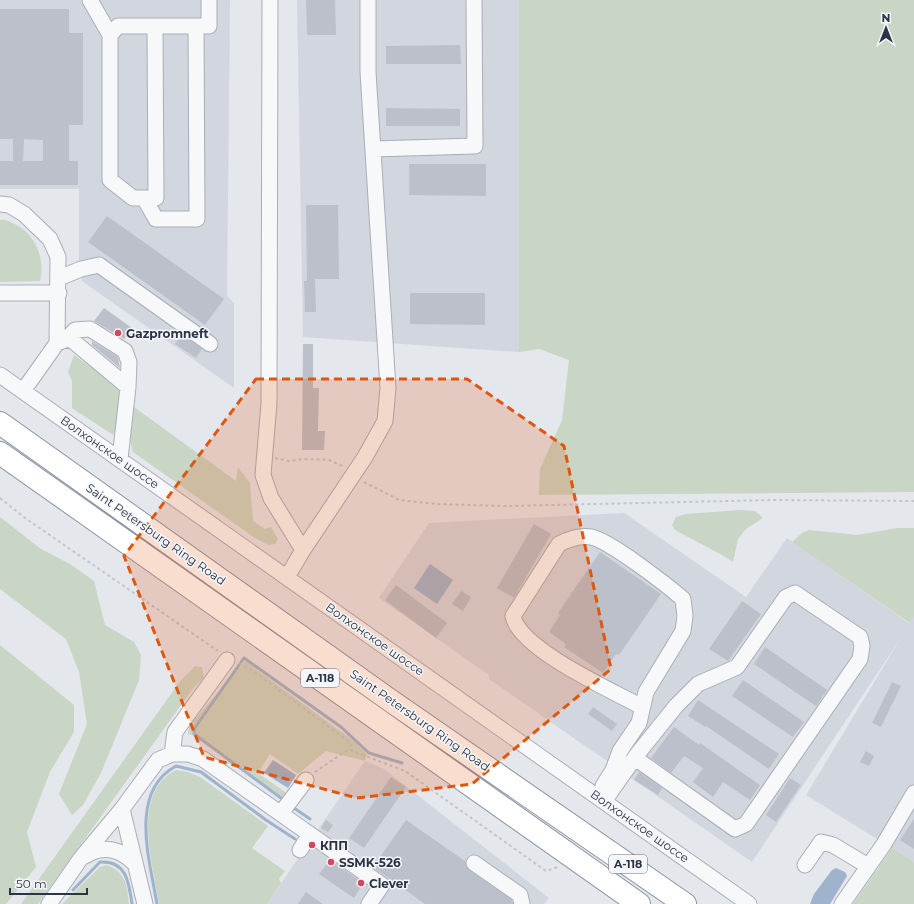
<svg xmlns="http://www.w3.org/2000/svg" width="914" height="904" viewBox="0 0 914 904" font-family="Montserrat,sans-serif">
<rect width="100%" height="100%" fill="#e4e7ec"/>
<path fill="#d2d6de" d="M0 0H230L227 296 234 303V388L82 281 79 258V189H0Z
M297 0H519V352L303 337Z
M624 513 746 597 787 538 909 623 914 616V862L806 795 902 636 752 862 489 679V675L379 598 429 523Z
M365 761 384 769 549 898 544 904H267Z"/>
<path fill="#c9d6c5" d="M519 0H914V492L539 495 540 469 562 420 569 360 539 349 519 352Z
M0 220C4 219 8 221 12 223 34 231 46 258 40 281L0 282Z
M74 355 118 386C120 397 119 426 113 435L72 408V381L68 372Z
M134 407 236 481 238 467 250 483 253 521 265 529 271 527 278 539 275 544 268 545 255 538 133 452C129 438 128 421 134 407Z
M741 510 755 511 763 518 746 529 738 539 733 562 722 555 675 530 672 525 676 517 686 514Z
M0 517 41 549 70 564 94 581 105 625 134 642 141 655 139 680 101 773 83 805 72 815 59 794 87 724 79 672 66 639 0 589Z
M897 528H914V616L910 623 792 542 802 533 809 530 858 535Z
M0 645 74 705V732L50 772 27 832 36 867 6 904H0Z
M245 661 355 742 367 754 365 761 326 751 298 774 270 754 258 773 285 792V800L193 735 188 734 189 727 194 720Z
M195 666 202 667 204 678 194 687 38 904H21L181 680Z
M176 770 188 772 200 777 268 826 252 848 285 871 279 879 281 883 267 904H159C153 866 130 793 176 770Z
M892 848 914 862V904H853Z
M107 865C126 872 127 886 129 904H62L100 867Z"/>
<path fill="#9fb4cc" d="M430 564 453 580 437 604 414 588Z
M273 760 296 775 288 788 264 773Z
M836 868 845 872 847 876 830 904H810L814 894 832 870Z"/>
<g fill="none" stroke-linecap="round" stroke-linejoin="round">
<path stroke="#9fb4cc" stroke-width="3" d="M285 801 194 734V729L244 658 341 727 369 753 402 763
M294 808 310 819
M73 890 100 862C126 860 129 882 132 904
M157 904C150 861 128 792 176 766L201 772 266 820 295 839"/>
</g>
<path fill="#bbc0ca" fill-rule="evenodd" d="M306 0H335L336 35H307Z
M0 9H69V33H83V125H69V161H78V185H0V161H13V139H0ZM24 139 43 140V161H23Z
M460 45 461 64H386V46Z
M386 108 460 109V126H386Z
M409 164H486V196L409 195Z
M306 205H338L339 279H315L316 312H305L304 281H307Z
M107 216 224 299 205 325 88 242Z
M410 293H485V325L410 324Z
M104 308 132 328 124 339 94 321Z
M182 335 202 349 196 358 175 344Z
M92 341 118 357 120 368 92 345Z
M303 344H313V388H319L318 431H325L324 450H302Z
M534 524 551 534 514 598 497 588Z
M600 552 661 594 619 655 616 654 603 673 564 647 566 644 549 632 560 615 558 613Z
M396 585 447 623 436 638 385 600Z
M461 591 471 597 463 611 452 604Z
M742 601 761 614 728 661 709 649Z
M765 647 827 690 816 706 754 664Z
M743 680 804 722 793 737 732 696Z
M892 682 901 686 881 727 872 723Z
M698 700 779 754 769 769 706 726 705 727 688 716Z
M593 707 617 724 612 731 588 714Z
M674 727 699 745 700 743 760 785 750 800 723 782 713 797 693 782 703 768 684 756 671 773 651 758Z
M866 751 874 756 869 766 860 762Z
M639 772 662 788 658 795 634 780Z
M391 777 406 787 364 848 349 838Z
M790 778 801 785 776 822 766 815Z
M914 819V849L900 840Z
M326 820 333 825 328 832 321 828Z
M406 820 465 861 466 866 469 870 512 900 513 904H425L373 867Z
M330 860 363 883 354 898 319 874Z
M306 892 323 904H298Z"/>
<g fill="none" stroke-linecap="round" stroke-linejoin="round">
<g stroke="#a9aeb7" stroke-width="17">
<path id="minor" d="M90 0 110 35V180L133 198H156L155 26
M270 0 269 403 263 475 271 498 303 550 287 577
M110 35 118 26H209V0
M373 149 475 146 474 0
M144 198 156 219H197L196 26
M0 204 9 205 24 214 50 239 58 257 57 343 23 391
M59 278 81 269 99 265 210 344
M0 293H59
M67 339 75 330 90 329 125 351 129 362 128 387
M57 343 67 339 73 341 128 387 120 459
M0 375 749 904
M303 550 365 457 385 421 388 388 368 72V0
M172 754 175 732 227 660
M603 786 613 770 620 751 639 723 646 692 683 631 685 616 683 599C668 586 609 540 591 537 580 535 569 539 559 544L513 616C519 649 613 691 642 707
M605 800C616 784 627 768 639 752L676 706 698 684 737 667 786 597 795 593 860 637 862 646 860 659 746 824 735 829 635 758
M122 809 145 904
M281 813 306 780
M300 850 310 834
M85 856C104 844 121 849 135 864
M474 863 520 895 522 904
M805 865 821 842 833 845 868 866
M49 904 81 858 122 809 158 760 172 754H188L203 759 382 885 369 904
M842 904 884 844 914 793"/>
</g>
<g stroke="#8b94a3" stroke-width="24">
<path id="highway" d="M0 423 391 701 685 904
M0 453 639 904"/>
</g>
<path stroke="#c2c5cb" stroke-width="2" stroke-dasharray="3 3" stroke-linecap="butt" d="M275 458 289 461 304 459 329 460 345 467
M364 482 399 500 436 504 505 506 774 500 914 501
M0 498 25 518 218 651
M239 663 253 671 347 740 351 745 350 750
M315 772 346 751 350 750 405 771 546 871 558 867"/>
<use href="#minor" stroke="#f7f8fa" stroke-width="15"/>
<use href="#highway" stroke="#fff" stroke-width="22"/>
</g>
<path fill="#df570f" fill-opacity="0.2" stroke="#df570f" stroke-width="3" stroke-dasharray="8 5" stroke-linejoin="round" d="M256 379H467L564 446 611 669 472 784 357 798 204 757 124 556Z"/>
<g fill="#d1495b" stroke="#f4f6f9" stroke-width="1.5">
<circle cx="118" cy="333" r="4"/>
<circle cx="312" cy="845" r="4"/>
<circle cx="331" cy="862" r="4"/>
<circle cx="361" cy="883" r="4"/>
</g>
<g text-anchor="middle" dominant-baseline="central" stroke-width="3" stroke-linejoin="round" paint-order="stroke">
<g fill="#f4f6f9" stroke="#676e7b" stroke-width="1">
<rect x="301" y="669" width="38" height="18" rx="3"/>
<rect x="609" y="855" width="38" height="18" rx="3"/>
</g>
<g font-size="11" font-weight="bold" fill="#2b3445">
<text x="320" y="678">А-118</text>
<text x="628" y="864">А-118</text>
</g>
<g font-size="12" font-weight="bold" fill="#2b3445" stroke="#f4f6f9" text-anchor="start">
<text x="126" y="333">Gazpromneft</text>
<text x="320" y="845">КПП</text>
<text x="339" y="862">SSMK-526</text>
<text x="369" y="883">Clever</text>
</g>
<g font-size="12" fill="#2b3445" stroke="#f4f6f9">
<text transform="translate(110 452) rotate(35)">Волхонское шоссе</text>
<text transform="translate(156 534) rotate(35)">Saint Petersburg Ring Road</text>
<text transform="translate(375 639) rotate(35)">Волхонское шоссе</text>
<text transform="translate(420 720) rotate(35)">Saint Petersburg Ring Road</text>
<text transform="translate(640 826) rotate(35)">Волхонское шоссе</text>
</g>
</g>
<g transform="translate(886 28)" stroke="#f4f6f9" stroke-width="3" paint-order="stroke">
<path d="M0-3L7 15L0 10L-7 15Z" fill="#2b3445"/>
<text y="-6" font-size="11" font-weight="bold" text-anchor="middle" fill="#2b3445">N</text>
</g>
<path d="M10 888v6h77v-6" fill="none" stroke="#2b3445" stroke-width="2"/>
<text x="16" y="888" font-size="12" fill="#2b3445" stroke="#f4f6f9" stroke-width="3" paint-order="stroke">50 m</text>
</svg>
